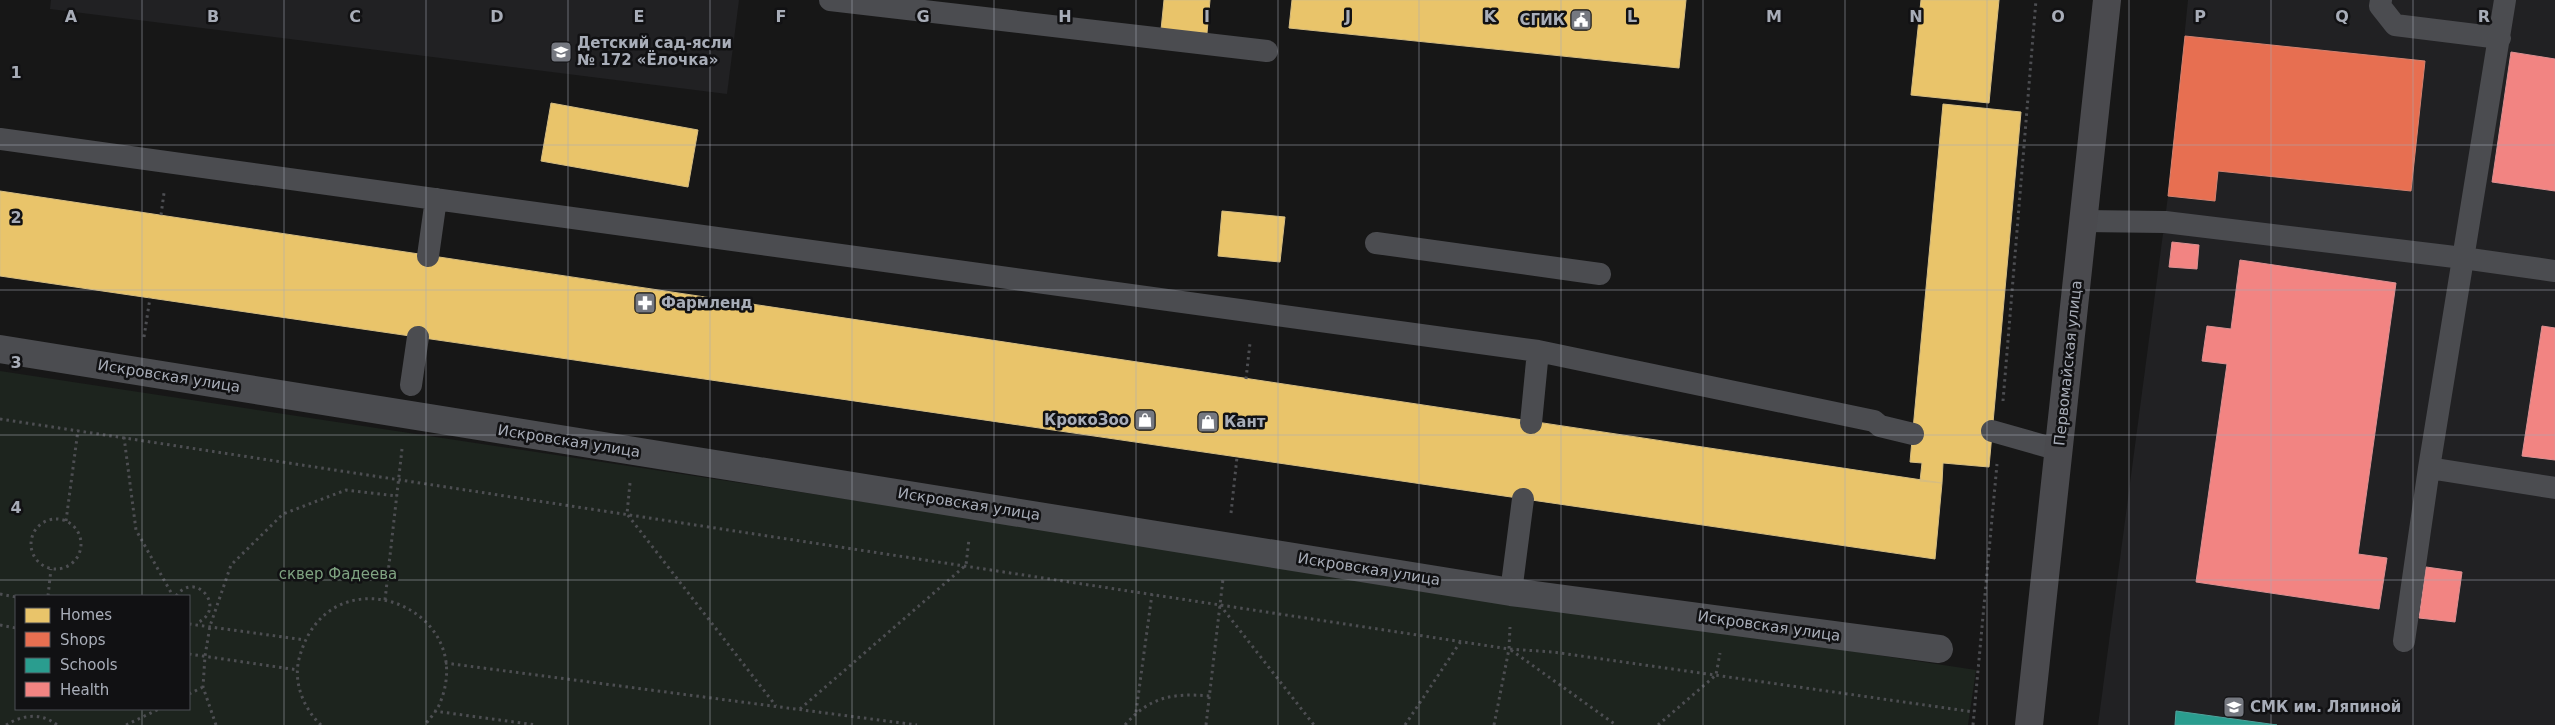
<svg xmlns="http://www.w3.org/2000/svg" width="2555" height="725" viewBox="0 0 2555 725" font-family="'DejaVu Sans',sans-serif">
<rect width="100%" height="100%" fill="#171717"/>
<path fill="#212123" d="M51 0H739L727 94 50 9Z
M2188 0H2555V725H2098L2168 196Z"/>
<path fill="#1d241e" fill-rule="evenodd" d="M0 371 1976 670 1968 725H0ZM16 596H189V709H16Z"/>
<path fill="#e9c46a" stroke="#d6bd81" d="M1164 0H1210L1207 33 1161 30Z
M1292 0H1686L1679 68 1289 28Z
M1921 0H1999L1989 103 1911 95Z
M551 103 698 130 688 187 541 161Z
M1943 104 2021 112 1989 467 1943 463 1942 483 1920 481 1922 463 1910 462Z
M0 191 1942 483 1935 559 0 276Z
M1222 211 1285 217 1280 262 1218 256Z"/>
<path fill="#e76f51" stroke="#d48270" d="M2185 36 2425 61 2411 191 2218 171 2215 201 2168 196Z"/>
<path fill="#2a9d8f" stroke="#50a29b" d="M2176 711 2277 725H2175Z"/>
<path fill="#f28482" stroke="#dc9092" d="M2511 52 2555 59V191L2492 182Z
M2172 242 2199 245 2197 269 2169 267Z
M2240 260 2396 283 2358 554 2387 558 2379 609 2196 582 2227 364 2202 361 2207 326 2231 329Z
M2542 326 2555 328V460L2522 456Z
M2426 567 2462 572 2455 622 2419 618Z"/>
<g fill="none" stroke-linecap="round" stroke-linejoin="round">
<path stroke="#4d4e52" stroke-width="3" stroke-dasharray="2.5 4" stroke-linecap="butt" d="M161 215 164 193
M144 337 150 298
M1246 379 1250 343
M2003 401 2036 0
M0 419 1509 649 1553 652 1974 712
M124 437 136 530 173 596
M630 483 627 514 776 706
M1231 513 1237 457
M31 544a25 25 0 1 1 50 0a25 25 0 1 1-50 0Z
M66 521 78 430
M0 594 16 597
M48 596 51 569
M176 596C196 569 228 609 197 623
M385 600 402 449
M1220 605 1314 725
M189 624 305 640
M0 625 16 628
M1511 650 1616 725
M189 654 298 670
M445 663 917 725
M189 694 203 687
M800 709 966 565 969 539
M434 711 536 725
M1136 712 1152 594
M6 725C22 715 41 712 57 725
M126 725 159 709
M216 725 203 687 205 656 210 626 231 565 283 514 346 490 397 496
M321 725C304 709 293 683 299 659 327 549 480 605 440 703 437 711 430 718 425 725
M1125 725C1150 696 1174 693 1210 696
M1206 725 1223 579
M1405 725 1461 641
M1494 725 1509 649 1510 627
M1658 725 1716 675 1720 653
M1973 725 1997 464"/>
<path stroke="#4b4c50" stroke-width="22" d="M830 0 1267 51
M2381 0 2380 6 2395 25 2500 38
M0 139 1538 351 1874 421 1880 426 1913 434
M2083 221 2165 222 2463 258 2555 271
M1376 243 1600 274
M428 256 436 199
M411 385 418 337
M1531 423 1538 351
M1992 431 2059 450
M2429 468 2555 488
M1511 592 1523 499
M2404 641 2429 468 2505 0"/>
<path stroke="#4b4c50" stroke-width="28" d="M0 349 1511 592 1939 649"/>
<path stroke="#4a4a4e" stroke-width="28" d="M2029 725 2107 0"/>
</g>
<path fill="none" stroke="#a8adb8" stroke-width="1" stroke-opacity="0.55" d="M142 0V596M284 0V725M426 0V725M568 0V725M710 0V725M852 0V725M994 0V725M1136 0V725M1278 0V725M1419 0V725M1561 0V725M1703 0V725M1845 0V725M1987 0V725M2129 0V725M2271 0V725M2413 0V725M0 145H2555M0 290H2555M0 435H2555M0 580H2555M142 709V725"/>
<defs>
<g id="civic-square" transform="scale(1.125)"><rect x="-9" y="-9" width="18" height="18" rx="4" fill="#757880" stroke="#111113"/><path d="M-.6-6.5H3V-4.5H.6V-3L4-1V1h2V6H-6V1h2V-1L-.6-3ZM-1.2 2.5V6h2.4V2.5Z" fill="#fff"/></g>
<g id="school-square" transform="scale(1.125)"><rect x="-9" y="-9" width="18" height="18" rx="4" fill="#757880" stroke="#111113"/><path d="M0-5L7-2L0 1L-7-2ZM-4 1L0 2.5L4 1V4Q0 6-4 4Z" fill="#fff"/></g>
<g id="pharmacy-square" transform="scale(1.125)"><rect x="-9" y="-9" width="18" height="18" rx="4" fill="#757880" stroke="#111113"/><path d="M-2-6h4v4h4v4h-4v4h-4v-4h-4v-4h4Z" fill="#fff"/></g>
<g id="shop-square" transform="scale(1.125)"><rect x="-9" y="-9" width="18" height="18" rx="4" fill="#757880" stroke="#111113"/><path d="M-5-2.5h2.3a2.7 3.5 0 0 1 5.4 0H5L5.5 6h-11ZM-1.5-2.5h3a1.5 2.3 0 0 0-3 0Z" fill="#fff"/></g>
<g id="university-square" transform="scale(1.125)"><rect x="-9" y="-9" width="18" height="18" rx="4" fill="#757880" stroke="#111113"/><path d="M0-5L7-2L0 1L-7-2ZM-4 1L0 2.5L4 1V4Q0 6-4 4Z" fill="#fff"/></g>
</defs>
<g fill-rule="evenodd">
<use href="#civic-square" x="1581" y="20"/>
<use href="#school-square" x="561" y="52"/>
<use href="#pharmacy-square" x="645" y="303"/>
<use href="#shop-square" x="1145" y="420"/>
<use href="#shop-square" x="1208" y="422"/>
<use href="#university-square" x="2234" y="707"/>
</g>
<g text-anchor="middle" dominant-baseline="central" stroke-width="5" stroke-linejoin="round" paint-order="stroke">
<g font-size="15" font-weight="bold" fill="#a8adb8" stroke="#111113" text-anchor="start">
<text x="1565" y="20" text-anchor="end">СГИК</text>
<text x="577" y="43">Детский сад-ясли<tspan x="577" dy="17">№ 172 «Ёлочка»</tspan></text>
<text x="661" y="303">Фармленд</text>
<text x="1129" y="420" text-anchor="end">КрокоЗоо</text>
<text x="1224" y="422">Кант</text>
<text x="2250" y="707">СМК им. Ляпиной</text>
</g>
<g font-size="15" fill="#a8adb8" stroke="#111113">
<text transform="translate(2068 363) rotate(-84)">Первомайская улица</text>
<text transform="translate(169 376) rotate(9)">Искровская улица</text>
<text transform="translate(569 441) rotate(9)">Искровская улица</text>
<text transform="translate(969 504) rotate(9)">Искровская улица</text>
<text transform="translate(1369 569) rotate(9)">Искровская улица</text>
<text transform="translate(1769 626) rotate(8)">Искровская улица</text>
</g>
<g font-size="15" fill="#7fa381" stroke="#111113">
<text x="338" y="574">сквер Фадеева</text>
</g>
</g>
<g font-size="16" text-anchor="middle" font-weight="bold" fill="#a8adb8" stroke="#111113" stroke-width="5" stroke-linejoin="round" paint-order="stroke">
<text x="71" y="22">A</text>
<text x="213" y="22">B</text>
<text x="355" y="22">C</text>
<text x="497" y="22">D</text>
<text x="639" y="22">E</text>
<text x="781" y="22">F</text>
<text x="923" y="22">G</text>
<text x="1065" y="22">H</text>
<text x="1207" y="22">I</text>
<text x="1348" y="22">J</text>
<text x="1490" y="22">K</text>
<text x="1632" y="22">L</text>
<text x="1774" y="22">M</text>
<text x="1916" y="22">N</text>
<text x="2058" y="22">O</text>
<text x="2200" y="22">P</text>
<text x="2342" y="22">Q</text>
<text x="2484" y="22">R</text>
<text x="16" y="78">1</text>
<text x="16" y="223">2</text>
<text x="16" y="368">3</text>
<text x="16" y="513">4</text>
</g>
<rect x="15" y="595" width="175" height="115" fill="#111113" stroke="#4d4f55"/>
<rect x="25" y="608" width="25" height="15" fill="#e9c46a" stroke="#4d4f55"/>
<text x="60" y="620" font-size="15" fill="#a8adb8">Homes</text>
<rect x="25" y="632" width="25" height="15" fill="#e76f51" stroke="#4d4f55"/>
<text x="60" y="645" font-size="15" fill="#a8adb8">Shops</text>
<rect x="25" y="658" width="25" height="15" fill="#2a9d8f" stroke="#4d4f55"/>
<text x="60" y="670" font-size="15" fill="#a8adb8">Schools</text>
<rect x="25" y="682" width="25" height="15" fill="#f28482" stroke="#4d4f55"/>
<text x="60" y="695" font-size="15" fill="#a8adb8">Health</text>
</svg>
